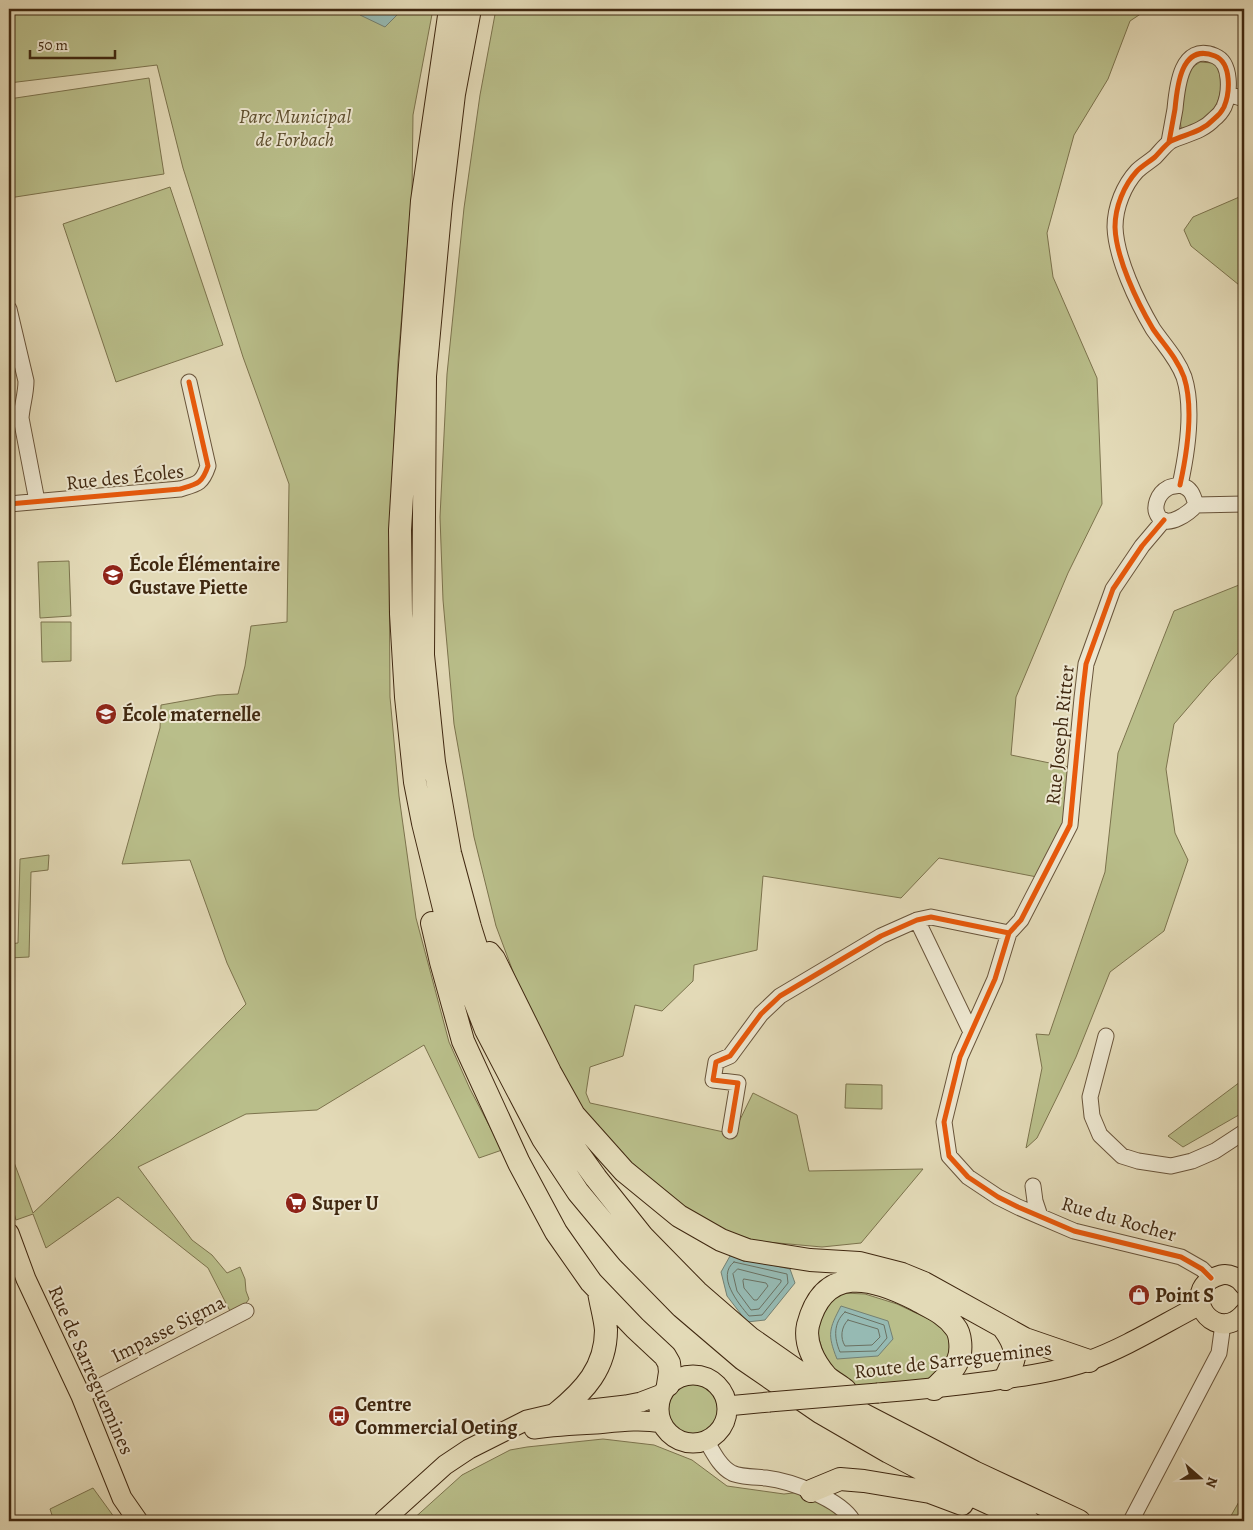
<svg xmlns="http://www.w3.org/2000/svg" width="1253" height="1530" viewBox="0 0 1253 1530" font-family="Alegreya,serif">
<rect width="100%" height="100%" fill="#e3dab7"/>
<filter id="stains"><feTurbulence type="fractalNoise" baseFrequency=".004" numOctaves="4"/><feColorMatrix values="0 0 0 0 .2 0 0 0 0 .09 0 0 0 0 .02 0 0 0 .5 -.17"/></filter>
<radialGradient id="worn" r=".72"><stop offset=".6" stop-color="#630" stop-opacity="0"/><stop offset="1" stop-color="#630" stop-opacity=".3"/></radialGradient>
<path fill="#b9be8a" stroke="#7c734d" d="M9 9H433L413 115 412 192 398 361 389 547 390 697 399 796 416 918 449 1042 470 1089 502 1150 479 1158 424 1045 317 1110 246 1114 138 1167 192 1240 212 1255 227 1273 240 1267 245 1279 246 1291 249 1299 244 1306 230 1311 208 1268 118 1197 46 1248 33 1214 16 1220 9 1196V1149L33 1213 114 1137 246 1004 227 963 190 860 122 864 160 728 161 705 217 695 238 694 245 666 251 626 287 622 289 484 243 357 183 168 157 65 9 83Z
M496 9H1148L1130 21 1108 79 1074 135 1047 233 1053 277 1097 378 1102 504 1068 573 1016 697 1011 755 1069 767 1065 823 1037 877 939 858 901 898 763 876 757 950 694 965 693 981 662 1011 635 1005 623 1056 590 1067 586 1093 590 1103 733 1134 753 1093 797 1115 809 1171 923 1169 861 1243 822 1247 756 1241 727 1231 691 1212 659 1188 590 1124 521 993 496 926 474 837 454 724 443 600 440 517 447 374 464 208 480 95Z
M1200 62 1213 63 1222 73C1221 108 1214 113 1186 130L1181 128C1179 116 1182 87 1186 76 1189 70 1194 66 1200 62Z
M149 78 164 174 9 198V99Z
M170 187 223 345 116 382 63 224Z
M1244 195V289L1191 246 1184 230 1193 217Z
M69 561 71 616 40 618 38 562Z
M1244 583V649L1240 651 1211 681 1174 724 1166 769 1175 833 1188 860 1164 931 1110 972 1076 1057 1061 1089 1037 1138 1026 1148 1042 1068 1036 1034 1049 1035 1105 872 1118 753 1174 611Z
M41 622H71V661L42 662Z
M49 855 48 870 31 872 29 957 9 958V944L18 943 20 859Z
M1244 1079V1112L1183 1147 1168 1136Z
M846 1084 882 1085V1109L845 1108Z
M844 1293 865 1294 897 1304 939 1324 950 1336 951 1351 935 1379 862 1389 831 1371 823 1352 818 1335 820 1317 831 1301Z
M664 1409a28 28 0 1 1 56 0a28 28 0 1 1-56 0Z
M603 1439 654 1445 692 1460 727 1486 784 1494 811 1491 853 1521H411L462 1475 510 1450 527 1447Z
M93 1488 117 1521H54L50 1509Z
M1240 1500 1244 1503V1521H1228Z"/>
<path fill="#96bab3" stroke="#748072" d="M359 9H403L385 27 360 15Z
M730 1256 790 1269 795 1283 765 1320 747 1322 727 1296 721 1272Z
M841 1306 888 1321 893 1339 878 1356 837 1359C827 1334 829 1329 841 1306Z"/>
<g fill="none" stroke-linecap="round" stroke-linejoin="round">
<path stroke="#6b7162" stroke-width="1" d="M734 1262 787 1274 788 1283 762 1315 749 1316C738 1303 716 1276 734 1262Z
M738 1269 781 1280V1282L759 1309 751 1310 737 1291 733 1274Z
M744 1279 766 1283 768 1286 757 1300H754L744 1288 743 1281Z
M845 1312 884 1325 887 1338 876 1351 840 1352C834 1338 833 1323 845 1312Z
M848 1320 878 1329 880 1337 872 1345 845 1346C840 1338 841 1327 848 1320Z"/>
<g stroke="#69543a" stroke-width="17">
<path id="minor" d="M1228 94 1244 99
M1169 142C1171 131 1173 120 1175 109 1177 87 1181 42 1215 56 1232 63 1230 93 1224 107 1222 111 1218 116 1214 119 1202 132 1186 134 1171 141 1165 145 1160 152 1155 157 1149 162 1142 166 1137 171 1124 185 1115 207 1115 227 1116 258 1137 302 1153 329 1164 345 1177 358 1184 377 1194 408 1187 453 1180 485
M9 309 26 381C26 394 22 405 21 418L37 501
M1180 485C1191 488 1193 494 1196 505 1190 512 1168 529 1159 517 1152 508 1158 493 1168 488 1171 486 1176 486 1180 485Z
M9 504 180 489C197 484 202 484 208 466L189 382
M1196 505 1244 504
M1164 520 1142 546 1113 589 1086 664 1082 698 1070 825 1021 920 1009 933 995 979 960 1057 944 1122 949 1156 968 1177 998 1197 1018 1207 1074 1231 1181 1257 1202 1269 1211 1278
M917 920 971 1032
M1106 1036 1090 1097 1092 1116 1100 1135 1122 1156 1138 1161 1171 1166 1192 1161 1215 1151 1244 1132
M730 1131 738 1083 713 1080 716 1062 730 1056 761 1014 780 996 881 936 917 920 931 917 1009 933
M1033 1186 1035 1201 1040 1216
M81 1396 246 1311
M706 1440C713 1452 720 1467 732 1473 739 1477 757 1477 766 1478 791 1481 840 1499 853 1521
M1131 1521 1219 1353 1223 1324"/>
</g>
<g stroke="#402810" stroke-width="21">
<path id="major" d="M9 1233 26 1279 81 1396 122 1498 138 1521
M1244 1285C1240 1278 1229 1273 1221 1275 1180 1286 1206 1336 1235 1321 1238 1319 1242 1316 1244 1313
M659 1409a34 34 0 1 1 68 0a34 34 0 1 1-68 0Z
M878 1393C916 1390 954 1386 991 1381 1024 1376 1057 1372 1088 1361 1127 1347 1163 1324 1200 1305
M727 1406 769 1402
M534 1429C555 1426 575 1425 596 1424 618 1422 640 1419 662 1423
M383 1521 445 1465 469 1449 527 1420 557 1413 626 1405 641 1402 662 1394"/>
</g>
<g stroke="#402810" stroke-width="24">
<path id="highway" d="M450 9 422 201 409 379 400 530 401 614 406 697 415 782 423 823 453 945 486 1030 543 1139 578 1192 628 1252 682 1307 743 1359 820 1412 889 1452 961 1490 1028 1521
M470 9 454 94 441 203 425 376 423 655 434 762 450 853 470 927 486 978 504 1022 560 1128 596 1178 643 1237 697 1292 750 1338 826 1391 864 1415 974 1472 1079 1521
M432 923 441 962 463 1041 519 1163 556 1232 591 1282 635 1328 665 1356 669 1363 670 1372 668 1385
M489 953 494 959 550 1072 574 1115 624 1171 679 1216 721 1240 747 1250 810 1260 859 1263 902 1274 924 1283 1025 1339 1089 1361
M1003 1327C1019 1349 1017 1355 1005 1379
M845 1390C839 1385 831 1381 826 1376 814 1362 804 1343 808 1325 824 1264 872 1277 915 1299 929 1307 945 1313 955 1327 961 1334 962 1351 958 1360 954 1371 943 1380 934 1389
M557 1413C584 1391 606 1368 606 1330 605 1318 601 1305 599 1292
M811 1491 840 1479 864 1481 930 1492 962 1504"/>
</g>
<use href="#minor" stroke="#ede7d0" stroke-width="15"/>
<use href="#major" stroke="#e3dab7" stroke-width="19"/>
<use href="#highway" stroke="#e3dab7" stroke-width="22"/>
<g stroke="#402810" stroke-width="21" stroke-linecap="butt">
<path id="major-bridge" d="M769 1402 878 1393"/>
</g>
<use href="#major-bridge" stroke="#e3dab7" stroke-width="19"/>
<g stroke="#ede7d0" stroke-width="8">
<path id="cycleway" d="M1169 142C1171 131 1173 120 1175 109 1177 87 1181 42 1215 56 1232 63 1230 93 1224 107 1222 111 1218 116 1214 119 1202 132 1186 134 1171 141 1165 145 1160 152 1155 157 1149 162 1142 166 1137 171 1124 185 1115 207 1115 227 1116 258 1137 302 1153 329 1164 345 1177 358 1184 377 1194 408 1187 453 1180 485
M9 504 180 489C197 484 202 484 208 466L189 382
M1164 520 1142 546 1113 589 1086 664 1082 698 1070 825 1021 920 1009 933 995 979 960 1057 944 1122 949 1156 968 1177 998 1197 1018 1207 1074 1231 1181 1257 1202 1269 1211 1278
M730 1131 738 1083 713 1080 716 1062 730 1056 761 1014 780 996 881 936 917 920 931 917 1009 933"/>
</g>
<use href="#cycleway" stroke="#e8590c" stroke-width="5"/>
</g>
<defs>
<g id="school-disc" transform="scale(1.125)"><circle r="9.5" fill="#8f2418" stroke="#ede7d0"/><path d="M0-5L7-2L0 1L-7-2ZM-4 1L0 2.5L4 1V4Q0 6-4 4Z" fill="#fff"/></g>
<g id="supermarket-disc" transform="scale(1.125)"><circle r="9.5" fill="#8f2418" stroke="#ede7d0"/><path d="M-6-5.5h2.5l.6 2H6L4.5 2H-2.5L-4.4-4H-6ZM-1.5 3.2a1.3 1.3 0 1 0 .1 0ZM3 3.2a1.3 1.3 0 1 0 .1 0Z" fill="#fff"/></g>
<g id="shop-disc" transform="scale(1.125)"><circle r="9.5" fill="#8f2418" stroke="#ede7d0"/><path d="M-5-2.5h2.3a2.7 3.5 0 0 1 5.4 0H5L5.5 6h-11ZM-1.5-2.5h3a1.5 2.3 0 0 0-3 0Z" fill="#fff"/></g>
<g id="bus-disc" transform="scale(1.125)"><circle r="9.5" fill="#8f2418" stroke="#ede7d0"/><path d="M-5-6H5V4H4V6H2V4H-2V6H-4V4H-5ZM-3.5-4V0h7V-4ZM-3.5 1.2v1.5H-2V1.2ZM2 1.2v1.5H3.5V1.2Z" fill="#fff"/></g>
</defs>
<g fill-rule="evenodd">
<use href="#school-disc" x="113" y="575"/>
<use href="#school-disc" x="106" y="714"/>
<use href="#supermarket-disc" x="296" y="1203"/>
<use href="#shop-disc" x="1139" y="1295"/>
<use href="#bus-disc" x="339" y="1416"/>
</g>
<g text-anchor="middle" dominant-baseline="central" stroke-width="4" stroke-linejoin="round" paint-order="stroke">
<g font-size="20" font-style="italic" fill="#5e4e2e" stroke="#ede7d0">
<text x="295" y="116">Parc Municipal<tspan x="295" dy="23">de Forbach</tspan></text>
</g>
<g font-size="20" fill="#402810" stroke="#ede7d0">
<text transform="translate(125 477) rotate(-6)">Rue des Écoles</text>
<text transform="translate(1060 735) rotate(-84)">Rue Joseph Ritter</text>
<text transform="translate(1119 1219) rotate(16)">Rue du Rocher</text>
<text transform="translate(168 1329) rotate(-27)">Impasse Sigma</text>
<text transform="translate(953 1360) rotate(-7)">Route de Sarreguemines</text>
<text transform="translate(91 1370) rotate(66)">Rue de Sarreguemines</text>
</g>
<g font-size="20" font-weight="bold" fill="#402810" stroke="#ede7d0" text-anchor="start">
<text x="129" y="564">École Élémentaire<tspan x="129" dy="23">Gustave Piette</tspan></text>
<text x="122" y="714">École maternelle</text>
<text x="312" y="1203">Super U</text>
<text x="1155" y="1295">Point S</text>
<text x="355" y="1404">Centre<tspan x="355" dy="23">Commercial Oeting</tspan></text>
</g>
</g>
<rect width="1253" height="1530" fill="none" stroke="#e3dab7" stroke-width="30"/>
<rect x="10" y="10" width="1233" height="1510" fill="none" stroke="#402810" stroke-width="2.5"/>
<rect x="15" y="15" width="1223" height="1500" fill="none" stroke="#402810"/>
<g transform="translate(1200 1478) rotate(110)" stroke="#ede7d0" stroke-width="4" paint-order="stroke">
<path d="M0-4L9 19L0 12L-9 19Z" fill="#402810"/>
<text y="-8" font-size="14" font-weight="bold" text-anchor="middle" fill="#402810">N</text>
</g>
<path d="M30 50v8h85v-8" fill="none" stroke="#402810" stroke-width="2.5"/>
<text x="38" y="50" font-size="15" fill="#402810" stroke="#ede7d0" stroke-width="4" paint-order="stroke">50 m</text>
<rect width="100%" height="100%" filter="url(#stains)"/>
<rect width="100%" height="100%" fill="url(#worn)"/>
</svg>
